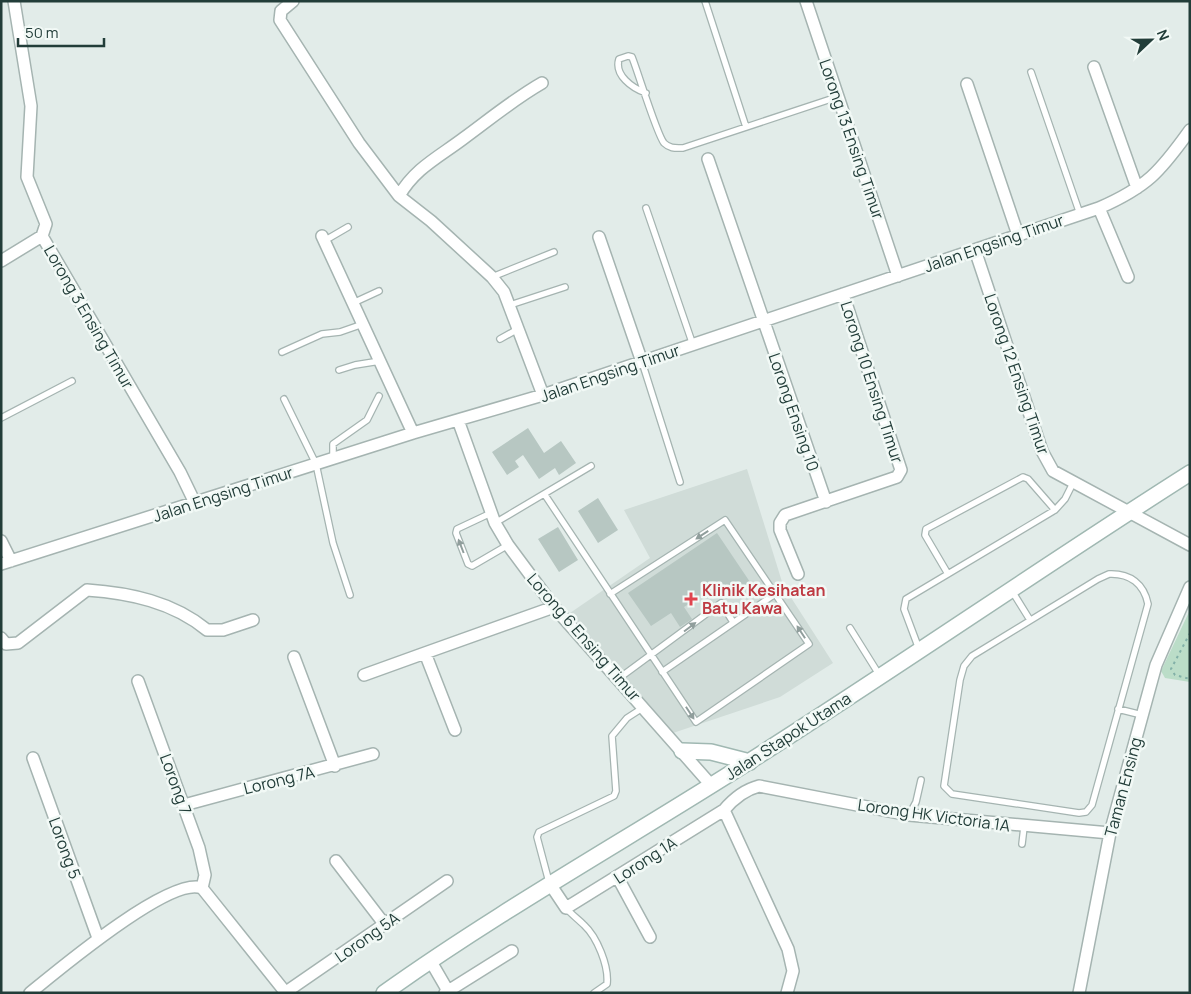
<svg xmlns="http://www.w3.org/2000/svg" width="1191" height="994" viewBox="0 0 1191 994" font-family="Manrope,sans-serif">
<rect width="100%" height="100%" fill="#e2ece9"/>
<path fill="#d0dcd8" d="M747 469 783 585 833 663 780 697 673 733 570 613 650 558 624 510Z"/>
<path fill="#bbddc8" d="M1190 610V682L1165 678 1161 671Z"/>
<path fill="#b7c7c2" d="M528 428 544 453 561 441 576 463 559 475 555 468 539 479 523 455 515 461 519 467 507 475 492 452Z
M598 498 618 530 598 543 578 511Z
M558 527 578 560 559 572 538 539Z
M717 533 750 582 731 594 727 587 713 596 709 591 684 607 692 619 680 627 671 613 651 626 628 593Z"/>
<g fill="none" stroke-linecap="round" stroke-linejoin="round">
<g stroke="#a5b4b1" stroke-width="8">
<path id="service" d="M705 1 746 127
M1031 72 1080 214
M646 93C632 88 614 75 619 59L628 56 632 57C638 72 657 135 664 143 670 149 676 148 683 148L837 97
M646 208 693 345
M324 241 348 227
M492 277 554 252
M353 303 379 291
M510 305 565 287
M500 339 518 329
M282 352 322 334 340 332 363 324
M642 362 680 482
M339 370 355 365 380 361
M284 399 316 464 333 543 350 595
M1 418 72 381
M333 459V444L367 420 379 396
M545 495 696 722 809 644 725 520 610 594
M491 513 457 529 456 533 468 564 472 566 508 545
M495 523 591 466
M948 574 925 535 926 529 1023 477 1028 479 1055 510
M1109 574C1130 573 1144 584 1148 604L1092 805 1086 812 1079 813 952 794 944 786 960 680 964 666 972 656 1098 579Z
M1012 591 1030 620
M850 628 880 676
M919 649 904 609 906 599 1055 510 1065 499 1073 483
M662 672 775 594
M618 679 721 603 733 622
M1118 709 1142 715
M909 815 916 802 921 780
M1022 844 1024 827
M549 882 537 837 539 832 614 796 616 791 612 736 627 718 644 707
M566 908C571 914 578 919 584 925 597 937 609 966 607 984L594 993"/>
</g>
<g stroke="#a5b4b1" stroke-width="14">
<path id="minor" d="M14 1 31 106 27 177 46 224 42 236 180 472 195 503
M293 1 281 11 280 20 359 143 399 196
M806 1 898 276
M1094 67 1137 188
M542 83C514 99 490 119 464 138 439 157 415 168 399 196L431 221 492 277 504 292 543 395
M967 84 1018 235
M708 159 826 502
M1099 208 1128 277
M322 236 413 433
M599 237 642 362
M975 250 1042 451 1053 471 1190 545
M1 261 42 236
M458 420 495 523 508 545 554 607 711 785
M1 541 11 561
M1 564 413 433 543 395 1099 208C1147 187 1160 172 1190 130
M798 574 780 530V523L785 515 897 477 901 470 843 294
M1 638 6 644 18 643 87 590C130 593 173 602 207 630H223L253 620
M294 657 335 766
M364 675 425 653
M138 681 199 848 205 875 202 888
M455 730 425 653 554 607
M33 758 98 938
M184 805 373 754
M336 861 385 925
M618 878 650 937
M550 884 566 908 724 810
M202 888 286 993
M430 960 448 991
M286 992 447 881
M30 993C57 971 170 876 202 888
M445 993 512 951
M787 993 793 971 788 949 724 810C734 798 744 790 759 786L909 815 1110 833
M1079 993 1110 833 1156 665 1190 587"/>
</g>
<g stroke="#a0b8b2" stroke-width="18">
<path id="secondary" d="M682 751 711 752 750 762
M384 993C502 909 628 839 750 761 898 667 1042 567 1190 473"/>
</g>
<path stroke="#82b0a7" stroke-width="2" stroke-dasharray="2.5 4" stroke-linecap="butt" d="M1190 633 1171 669 1175 675 1190 679"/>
<use href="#service" stroke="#fff" stroke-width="5.5"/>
<use href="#minor" stroke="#fff" stroke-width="11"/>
<use href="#secondary" stroke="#fff" stroke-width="15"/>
</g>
<defs><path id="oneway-solid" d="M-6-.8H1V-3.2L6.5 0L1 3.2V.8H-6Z" transform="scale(1.25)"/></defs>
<g fill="#909e9c">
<use href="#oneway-solid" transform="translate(702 535) rotate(147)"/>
<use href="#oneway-solid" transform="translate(461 546) rotate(-111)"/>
<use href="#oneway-solid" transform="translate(690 627) rotate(-37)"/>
<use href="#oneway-solid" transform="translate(801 632) rotate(-123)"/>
<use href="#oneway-solid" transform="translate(690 713) rotate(57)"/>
</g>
<path fill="#e0444e" stroke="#f2f9f6" stroke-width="2" d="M688.5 591.5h5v5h5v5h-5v5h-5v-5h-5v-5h5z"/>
<g text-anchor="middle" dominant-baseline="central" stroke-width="5" stroke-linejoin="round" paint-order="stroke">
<g font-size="16" fill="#223d39" stroke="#f2f9f6">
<text transform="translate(852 139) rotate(71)">Lorong 13 Ensing Timur</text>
<text transform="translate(994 243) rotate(-19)">Jalan Engsing Timur</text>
<text transform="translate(89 317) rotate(60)">Lorong 3 Ensing Timur</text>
<text transform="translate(610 373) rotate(-19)">Jalan Engsing Timur</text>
<text transform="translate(1017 374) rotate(71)">Lorong 12 Ensing Timur</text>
<text transform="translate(872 382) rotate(72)">Lorong 10 Ensing Timur</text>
<text transform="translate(794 412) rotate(71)">Lorong Ensing 10</text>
<text transform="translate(223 494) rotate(-18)">Jalan Engsing Timur</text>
<text transform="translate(584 637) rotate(49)">Lorong 6 Ensing Timur</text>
<text transform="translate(788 736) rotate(-33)">Jalan Stapok Utama</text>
<text transform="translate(279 780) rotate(-14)">Lorong 7A</text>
<text transform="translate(176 784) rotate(70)">Lorong 7</text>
<text transform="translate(1123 787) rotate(-75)">Taman Ensing</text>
<text transform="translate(934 815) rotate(8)">Lorong HK Victoria 1A</text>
<text transform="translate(65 848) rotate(70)">Lorong 5</text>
<text transform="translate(645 860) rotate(-33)">Lorong 1A</text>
<text transform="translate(367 937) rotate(-35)">Lorong 5A</text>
</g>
<g font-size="16" font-weight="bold" fill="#be3a42" stroke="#f2f9f6" text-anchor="start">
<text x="702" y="590">Klinik Kesihatan<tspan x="702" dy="18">Batu Kawa</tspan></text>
</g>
</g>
<rect width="1191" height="994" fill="none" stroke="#223d39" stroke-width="5"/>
<g transform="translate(1151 40) rotate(68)" stroke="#f2f9f6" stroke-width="4" paint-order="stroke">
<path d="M0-4L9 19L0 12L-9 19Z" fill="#223d39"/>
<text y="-8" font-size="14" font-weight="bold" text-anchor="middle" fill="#223d39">N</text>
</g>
<path d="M18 38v8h86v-8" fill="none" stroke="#223d39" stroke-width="2.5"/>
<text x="25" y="38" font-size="15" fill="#223d39" stroke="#f2f9f6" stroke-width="4" paint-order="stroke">50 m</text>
</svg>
